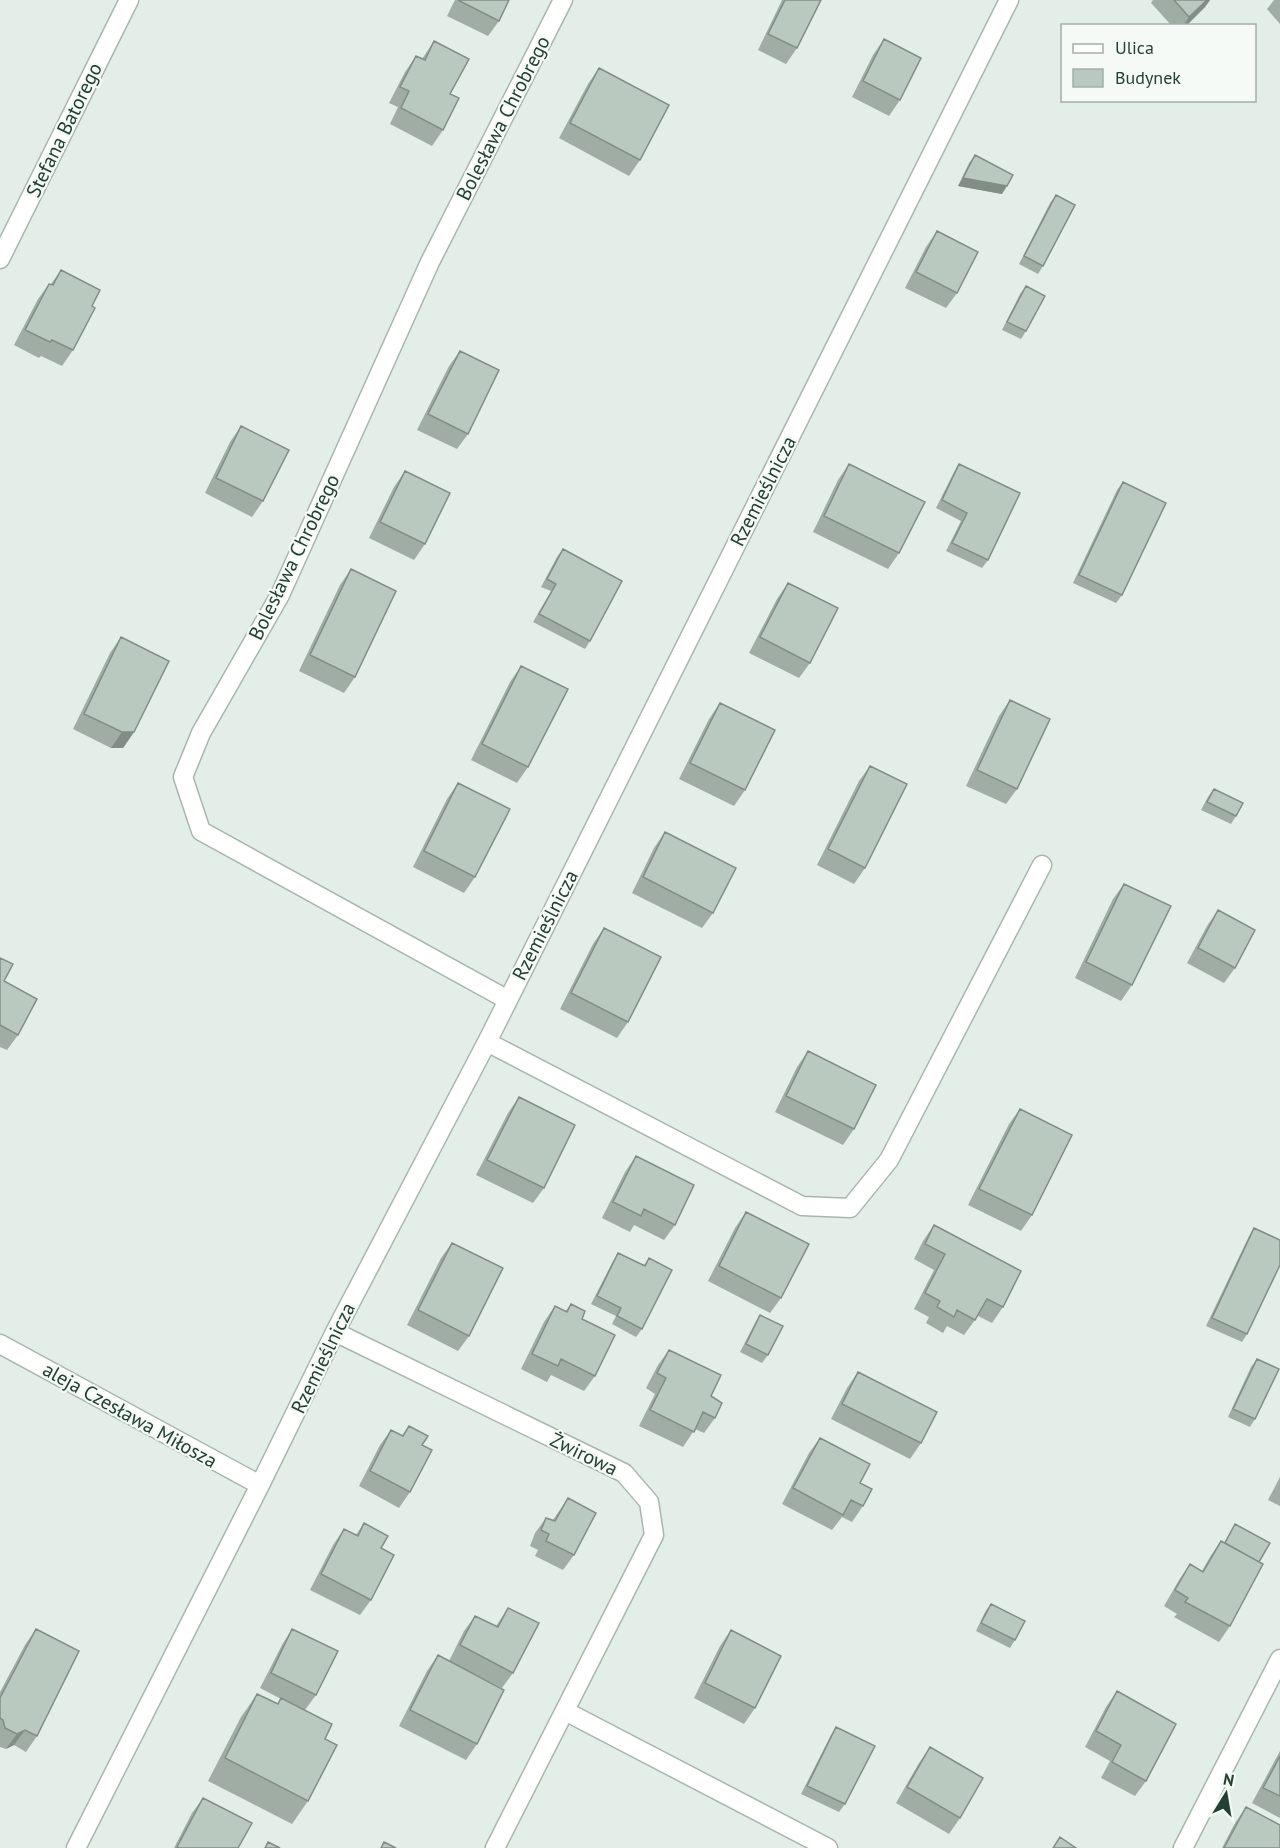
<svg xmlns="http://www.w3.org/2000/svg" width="1280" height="1848" viewBox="0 0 1280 1848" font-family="'PT Sans',sans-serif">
<rect width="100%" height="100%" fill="#e4eee8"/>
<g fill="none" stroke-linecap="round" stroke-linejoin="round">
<g stroke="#a6b7ae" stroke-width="21">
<path id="street" d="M0 259 129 0
M508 1000 201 831 183 777 201 733 280 595 430 262 563 0
M487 1042 802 1206 850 1208 889 1160 1042 865
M335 1332 624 1473 649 1502 654 1535 495 1848
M0 1344 260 1485
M565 1711 828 1848
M76 1848 260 1485 335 1332 487 1042 1009 0
M1183 1848 1280 1659"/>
</g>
<use href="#street" stroke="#fff" stroke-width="18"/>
</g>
<path fill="#9fada5" d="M454 0H509L499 21 488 36 447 16 455 0Z
M782 0H821L797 48 786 64 758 50Z
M1153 0H1210L1205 7 1186 26H1172L1151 3Z
M1274 0H1280V24L1267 9Z
M884 39 900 100 889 116 852 97 873 55Z
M434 41 450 94 443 130 432 146 390 124 398 107 389 103 405 72 416 56 422 59Z
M599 68 640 160 629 176 559 138 588 84Z
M975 155 1002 194 958 186 969 163Z
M1056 195 1043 266 1038 274 1019 264 1050 203Z
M937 231 957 293 946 308 905 288 926 247Z
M61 270 92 306 73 350 62 366 41 356 39 358 14 345 38 299 49 284H51Z
M1026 286V331L1021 339 1002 330 1020 294Z
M460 351 468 434 457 449 417 430 449 366Z
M241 426 263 501 252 517 205 493 230 442Z
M849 464 899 553 888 569 813 532 838 480Z
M959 464 988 560 982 568 946 551 961 521 936 508 954 472Z
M405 471 425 544 414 560 369 538 394 487Z
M1123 482 1122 595 1116 603 1073 583 1117 490Z
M563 549 590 641 585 649 533 622 551 591 541 587 557 557Z
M351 569 355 677 344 693 299 671 340 585Z
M788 583 810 663 799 678 749 653 777 599Z
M121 637 134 732 123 748H111L73 729 110 653Z
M521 666 528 767 517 783 471 760 510 682Z
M1010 700 1017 789 1006 804 966 786 999 716Z
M720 703 745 790 734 806 679 779 709 719Z
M870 766 865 868 854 884 817 865 859 781Z
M458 783 475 877 464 893 413 867 447 799Z
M1214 789 1236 816 1231 824 1201 810 1208 797Z
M665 832 713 913 702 928 632 893 654 848Z
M1124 884 1132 985 1121 1001 1075 978 1113 899Z
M1218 910 1235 968 1224 983 1187 963 1207 926Z
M604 928 628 1022 617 1038 560 1009 593 944Z
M0 958 4 981 18 1035 7 1050 0 1047Z
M808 1051 854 1129 843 1145 775 1112 797 1067Z
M519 1097 544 1188 533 1203 476 1175 508 1113Z
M1020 1109 1032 1215 1021 1231 968 1205 1009 1124Z
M636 1156 675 1225 664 1240 634 1225 630 1232 602 1218 625 1172Z
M746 1212 781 1298 770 1313 708 1281 735 1228Z
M934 1225 1003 1307 992 1323 978 1316 964 1335 947 1326 943 1333 926 1323 929 1317 914 1309 934 1270 914 1259 923 1241Z
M1254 1228 1247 1334 1242 1342 1206 1326 1249 1236Z
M452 1243 469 1336 458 1351 407 1325 441 1258Z
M618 1253 644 1265 649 1258 642 1329 636 1337 612 1324 616 1316 591 1304 613 1261Z
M571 1304 582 1319 595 1376 584 1391 551 1375 547 1382 521 1369 544 1322 555 1306 565 1312Z
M760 1315 768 1355 762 1363 740 1352 755 1323Z
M669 1350 711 1396 715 1418 704 1433 695 1429 683 1447 639 1426 655 1394 646 1388 658 1365Z
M1257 1359 1255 1419 1250 1427 1228 1417 1251 1367Z
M858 1372 921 1443 910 1459 831 1419 847 1388Z
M409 1426 410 1492 399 1508 359 1486 380 1445 391 1430 402 1436Z
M820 1438 863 1506 852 1522 842 1517 832 1530 782 1504 809 1453Z
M1280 1477V1506L1268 1500Z
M568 1498 574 1555 563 1570 535 1556 538 1550 530 1546 535 1533 546 1518 553 1520Z
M364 1523 381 1548 371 1600 360 1615 310 1590 333 1545 344 1529 356 1535Z
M1235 1524 1259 1562 1230 1626 1219 1642 1174 1617 1177 1614 1164 1606 1179 1580 1190 1564 1202 1571 1210 1557 1221 1541 1224 1543Z
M991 1604 1015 1640 1010 1648 976 1631 985 1612Z
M508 1608 513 1673 502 1688 449 1661 464 1631 475 1616 496 1626Z
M36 1629 37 1736 26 1752 14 1745 6 1749 0 1747V1692L25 1645Z
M292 1629 316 1695 305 1710 325 1739 308 1801 292 1824 208 1781 241 1717 257 1694 277 1704 281 1699 260 1688 282 1645Z
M731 1630 755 1708 744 1724 694 1698 720 1646Z
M438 1655 477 1744 466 1760 399 1726 427 1671Z
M1117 1691 1146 1781 1135 1796 1101 1778 1110 1761 1085 1747 1106 1707Z
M836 1727 845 1804 839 1812 801 1794 831 1735Z
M930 1747 960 1818 949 1834 896 1803 919 1763Z
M1280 1751V1818L1252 1803Z
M203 1798 238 1848H174L192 1813Z
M1246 1807 1280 1848H1222L1235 1823Z"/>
<path fill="#828d86" d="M1207 0H1210L1205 7 1186 26H1183L1189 17Z
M963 178 1007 186 1002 194 958 186Z
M122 732H134L123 748H111Z
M25 1730 14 1745 6 1749 17 1734Z"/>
<path fill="#b9c9c0" stroke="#828d86" stroke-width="1.5" d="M458 0H509L499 21Z
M785 0H821L797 48 768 34Z
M1174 0H1207L1189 17Z
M884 39 921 58 900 100 863 81Z
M434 41 469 59 450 94 459 98 443 130 401 108 409 91 400 87 416 56 425 60Z
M599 68 669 105 640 160 570 123Z
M975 155 1013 175 1007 186 963 178Z
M1056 195 1075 205 1043 266 1024 256Z
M937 231 978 252 957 293 916 272Z
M61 270 100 290 92 306 95 308 73 350 52 340 50 342 25 330 49 284 53 285Z
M1026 286 1045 296 1026 331 1007 322Z
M460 351 499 370 468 434 428 414Z
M241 426 289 450 263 501 216 478Z
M849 464 925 502 899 553 824 516Z
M959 464 1020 493 988 560 952 543 967 513 942 500Z
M405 471 450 493 425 544 380 522Z
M1123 482 1166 503 1122 595 1079 575Z
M563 549 622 581 590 641 539 614 556 584 547 579Z
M351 569 396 591 355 677 310 655Z
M788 583 838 608 810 663 760 637Z
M121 637 169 661 134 732H122L84 714Z
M521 666 568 689 528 767 482 744Z
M1010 700 1050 719 1017 789 977 770Z
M720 703 775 730 745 790 690 763Z
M870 766 907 784 865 868 828 849Z
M458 783 510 809 475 877 424 851Z
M1214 789 1243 803 1236 816 1207 802Z
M665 832 736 868 713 913 643 877Z
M1124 884 1171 906 1132 985 1086 962Z
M1218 910 1255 930 1235 968 1198 948Z
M604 928 661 957 628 1022 571 993Z
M0 958 13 964 4 981 37 999 18 1035 0 1025Z
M808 1051 876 1085 854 1129 786 1096Z
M519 1097 575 1125 544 1188 487 1160Z
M1020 1109 1072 1135 1032 1215 979 1189Z
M636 1156 694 1185 675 1225 644 1209 641 1216 613 1202Z
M746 1212 809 1244 781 1298 719 1266Z
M934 1225 1021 1271 1003 1307 987 1299 975 1320 957 1310 954 1317 937 1307 940 1301 925 1293 945 1254 925 1244Z
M1254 1228 1280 1240V1265L1247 1334 1212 1318Z
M452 1243 503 1268 469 1336 418 1310Z
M618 1253 645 1266 649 1258 672 1270 642 1329 617 1316 621 1308 597 1296Z
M571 1304 585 1311 582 1319 615 1335 595 1376 561 1359 558 1366 532 1354 555 1306 567 1312Z
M760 1315 783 1326 768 1355 746 1344Z
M669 1350 721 1375 711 1396 722 1403 715 1418 703 1412 694 1432 650 1410 666 1378 657 1373Z
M1257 1359 1279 1369 1255 1419 1233 1409Z
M858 1372 937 1412 921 1443 842 1404Z
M409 1426 428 1436 422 1445 432 1450 410 1492 370 1471 391 1430 403 1436Z
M820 1438 870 1464 860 1483 872 1489 863 1506 851 1500 843 1515 793 1488Z
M568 1498 596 1513 574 1555 546 1541 549 1534 541 1530 546 1518 555 1521Z
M364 1523 388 1536 381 1548 394 1555 371 1600 321 1574 344 1529 358 1536Z
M1235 1524 1270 1543 1259 1562 1225 1543Z
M1221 1541 1263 1564 1230 1626 1185 1602 1188 1598 1175 1590 1190 1564 1203 1572Z
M991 1604 1025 1621 1015 1640 981 1623Z
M508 1608 539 1623 513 1673 460 1645 475 1616 498 1627Z
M36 1629 79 1651 37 1736 25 1730 17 1734 5 1728 3 1720 0 1718V1698Z
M292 1629 338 1651 316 1695 271 1673Z
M731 1630 781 1656 755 1708 705 1683Z
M438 1655 504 1690 477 1744 410 1710Z
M1117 1691 1176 1724 1146 1781 1112 1762 1121 1745 1096 1731Z
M257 1694 278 1704 281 1698 332 1724 325 1739 337 1745 308 1801 225 1758Z
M836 1727 875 1746 845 1804 807 1786Z
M930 1747 983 1778 960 1818 907 1787Z
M1280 1756V1796L1263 1788Z
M203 1798 252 1823 238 1848H179L177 1847Z
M1246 1807 1280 1825V1848H1224Z
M1060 1837 1076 1848H1053Z
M268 1842 280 1848H265Z
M384 1842 396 1848H381Z"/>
<g text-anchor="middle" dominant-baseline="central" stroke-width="4.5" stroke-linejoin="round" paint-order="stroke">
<g font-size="20" fill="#224132" stroke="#f5faf6">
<text transform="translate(503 118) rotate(-63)">Bolesława Chrobrego</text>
<text transform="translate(64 130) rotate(-64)">Stefana Batorego</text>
<text transform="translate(763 491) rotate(-63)">Rzemieślnicza</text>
<text transform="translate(294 557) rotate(-64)">Bolesława Chrobrego</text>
<text transform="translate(545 925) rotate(-63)">Rzemieślnicza</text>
<text transform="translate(323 1358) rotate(-64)">Rzemieślnicza</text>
<text transform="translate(130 1415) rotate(29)">aleja Czesława Miłosza</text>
<text transform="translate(584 1454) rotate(26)">Żwirowa</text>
</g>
</g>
<rect x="1061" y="24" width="195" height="78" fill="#f5faf6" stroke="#a1b0a8" stroke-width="1.5"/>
<rect x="1073" y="44" width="30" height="9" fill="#ffffff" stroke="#a1b0a8" stroke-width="1.5"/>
<text x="1115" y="54" font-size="18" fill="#224132">Ulica</text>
<rect x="1073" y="69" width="30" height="18" fill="#b9c9c0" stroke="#a1b0a8" stroke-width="1.5"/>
<text x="1115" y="84" font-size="18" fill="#224132">Budynek</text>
<g transform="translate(1226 1794) rotate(11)" stroke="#f5faf6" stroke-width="4.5" paint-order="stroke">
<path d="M0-4.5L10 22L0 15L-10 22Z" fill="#224132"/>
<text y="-9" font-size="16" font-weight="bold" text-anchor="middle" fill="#224132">N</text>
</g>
</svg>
